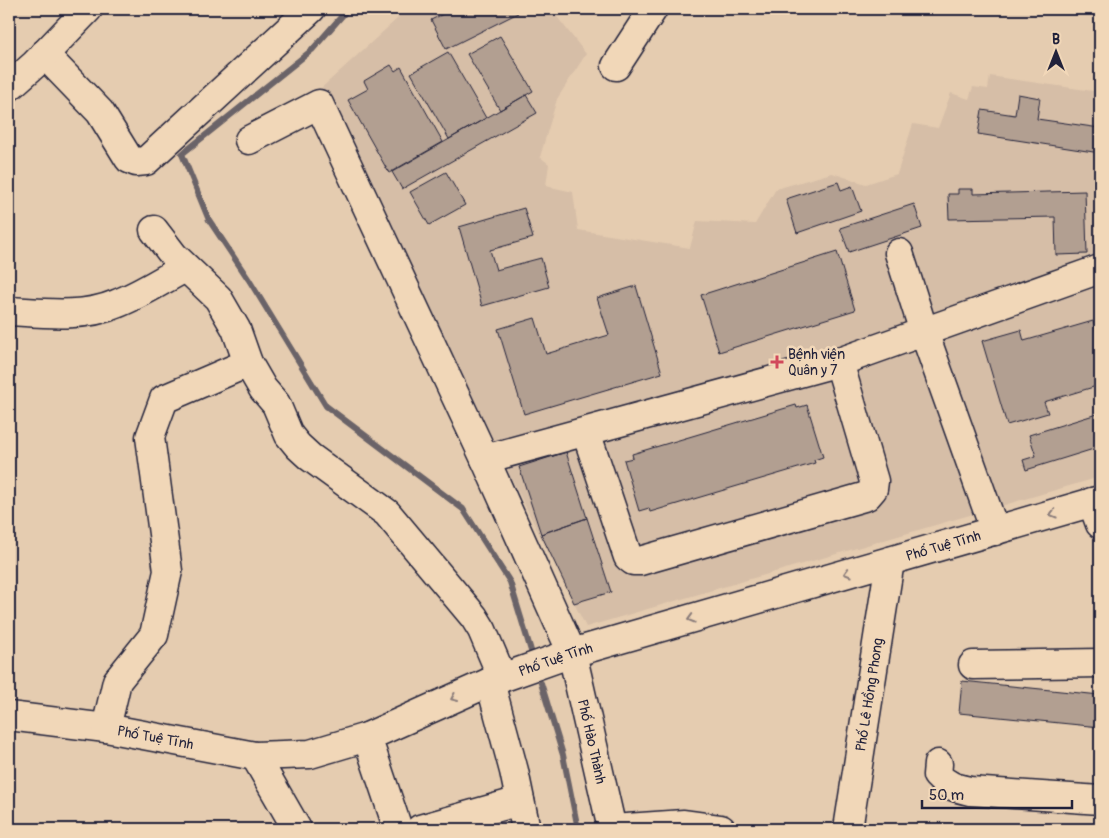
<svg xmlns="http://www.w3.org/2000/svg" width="1109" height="838" viewBox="0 0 1109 838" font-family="Pangolin,sans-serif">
<rect width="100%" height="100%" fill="#e5ccb0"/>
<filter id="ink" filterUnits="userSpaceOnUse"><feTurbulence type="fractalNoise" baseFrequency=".02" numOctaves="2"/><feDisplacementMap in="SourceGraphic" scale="10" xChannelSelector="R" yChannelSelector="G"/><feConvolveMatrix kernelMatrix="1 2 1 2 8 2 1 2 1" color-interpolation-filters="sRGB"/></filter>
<g filter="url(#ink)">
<path fill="#d6bea7" d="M403 9H551L586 54 557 99 540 157 549 164 546 186 573 192 578 230 690 248 697 221 755 224 776 189 832 173 866 184 897 174 913 124 938 128 951 93 969 99 973 87 988 89 990 76 1100 92V477L586 627 317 92 398 18Z"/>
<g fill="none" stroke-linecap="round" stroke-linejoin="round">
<path stroke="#6b6367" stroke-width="6" d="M348 9 312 50 182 154 209 220 249 280 326 406 463 509 510 582 532 654
M541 683 563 755 578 829"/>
</g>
<path fill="#b29f91" stroke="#22223b" d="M453 9H516L518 13 446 49 431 20Z
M500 36 533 91 500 110 467 54Z
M448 52 486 118 449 139 411 73Z
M391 65 395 71 401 67 443 142 389 173 348 100 368 89 364 81Z
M1018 94 1040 98 1037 119 1100 128V153L978 134 982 110 1015 115Z
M526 95 537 113 402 189 392 172Z
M446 172 465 205 429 225 410 192Z
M838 182 841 190 852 186 861 211 797 233 786 199Z
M958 189H973V194L1085 191 1087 254 1056 255 1055 217 949 219 948 194H958Z
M914 204 922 228 849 252 840 228Z
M524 208 533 238 490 250 496 270 541 258 549 287 482 306 459 227Z
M837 252 855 310 719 352 701 295Z
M636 286 662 373 524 414 498 329 535 318 546 354 609 335 597 298Z
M1093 321 1100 344V385L1044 402 1048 413 1007 425 982 341 1021 330 1024 341Z
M796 405 797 408 807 405 823 457 814 460 815 463 650 512 649 508 639 511 624 460 633 458 632 454Z
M1097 414 1100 424V447L1026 470 1023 460 1036 456 1029 435Z
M566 452 587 518 541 534 519 467Z
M587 518 611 592 574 603 541 534Z
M962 681 1100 695V727L959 713Z
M939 823 1016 829H938Z"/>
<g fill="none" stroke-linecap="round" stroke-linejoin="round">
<g stroke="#22223b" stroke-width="31">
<g id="minor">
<path d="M44 54 100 112 129 159 136 162 146 161 311 9"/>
<path d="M616 66 653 9"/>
<path d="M9 87 35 64 88 9"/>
<path id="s1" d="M249 140 319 104 485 459 572 653 612 829"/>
<path d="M154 230 174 256 218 298 236 329 248 363 263 389 276 404 289 435 298 446 310 457 387 513 474 617 482 630 502 677"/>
<path d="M899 253 924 332 995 531"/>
<path d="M9 311C43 313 84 318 116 304 140 295 162 280 185 268"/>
<path d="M586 432 628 557 633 561H640L867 496 873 489 874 481 839 362"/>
<path d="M485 459 839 362 1100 269"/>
<path d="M1092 502 1100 524"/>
<path d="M973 665 1100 663"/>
<path d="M490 682 514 771 526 829"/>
<path id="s2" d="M9 716 106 728 255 756 310 754 367 737 490 682 572 653 1100 500"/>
<path d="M106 728 117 681 154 635 168 571 150 437 164 399 248 363"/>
<path d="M367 737 398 829"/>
<path d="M255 756 297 829"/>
<path d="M938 764 937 775C947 786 956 788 970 791L1100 800"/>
<path d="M420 829 520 801"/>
<path d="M612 829 684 824 721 829"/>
<path id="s3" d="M848 829 890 561"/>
</g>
</g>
<use href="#minor" stroke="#f1d7b8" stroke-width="28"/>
</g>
<defs><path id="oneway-chevron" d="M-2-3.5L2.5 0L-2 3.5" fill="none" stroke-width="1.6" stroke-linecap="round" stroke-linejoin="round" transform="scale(1.25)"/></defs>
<g stroke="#8a7c7a">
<use href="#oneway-chevron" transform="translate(1053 514) rotate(164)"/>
<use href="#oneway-chevron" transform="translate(847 573) rotate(164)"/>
<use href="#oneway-chevron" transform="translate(691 619) rotate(164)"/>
<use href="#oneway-chevron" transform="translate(454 698) rotate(156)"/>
</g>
</g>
<path fill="#d1495b" stroke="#f1d7b8" stroke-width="2" d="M774.5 354.5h5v5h5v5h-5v5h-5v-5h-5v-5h5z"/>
<g text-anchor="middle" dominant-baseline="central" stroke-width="5" stroke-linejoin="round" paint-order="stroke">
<g font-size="14" fill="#22223b" stroke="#f1d7b8" text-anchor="start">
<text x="788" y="354">Bệnh viện<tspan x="788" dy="16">Quân y 7</tspan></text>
</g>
<g font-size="14" fill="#22223b" stroke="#f1d7b8">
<text stroke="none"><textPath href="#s2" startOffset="972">Phố Tuệ Tĩnh</textPath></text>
<text stroke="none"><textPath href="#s2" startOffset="568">Phố Tuệ Tĩnh</textPath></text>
<text stroke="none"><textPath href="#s3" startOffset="136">Phố Lê Hồng Phong</textPath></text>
<text stroke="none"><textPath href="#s2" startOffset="148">Phố Tuệ Tĩnh</textPath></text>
<text stroke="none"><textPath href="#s1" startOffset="774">Phố Hào Thành</textPath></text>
</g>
</g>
<rect width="1109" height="838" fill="none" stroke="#f1d7b8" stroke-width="30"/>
<rect x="15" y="15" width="1079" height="808" fill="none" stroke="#22223b" stroke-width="2" filter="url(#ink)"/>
<g transform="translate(1056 52)" stroke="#f1d7b8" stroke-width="4" paint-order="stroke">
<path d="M0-4L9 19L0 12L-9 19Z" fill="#22223b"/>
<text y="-8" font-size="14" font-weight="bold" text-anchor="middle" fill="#22223b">B</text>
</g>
<path d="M922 800v8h150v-8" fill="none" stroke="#22223b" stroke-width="2.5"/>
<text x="929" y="800" font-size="15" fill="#22223b" stroke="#f1d7b8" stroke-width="4" paint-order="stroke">50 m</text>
</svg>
